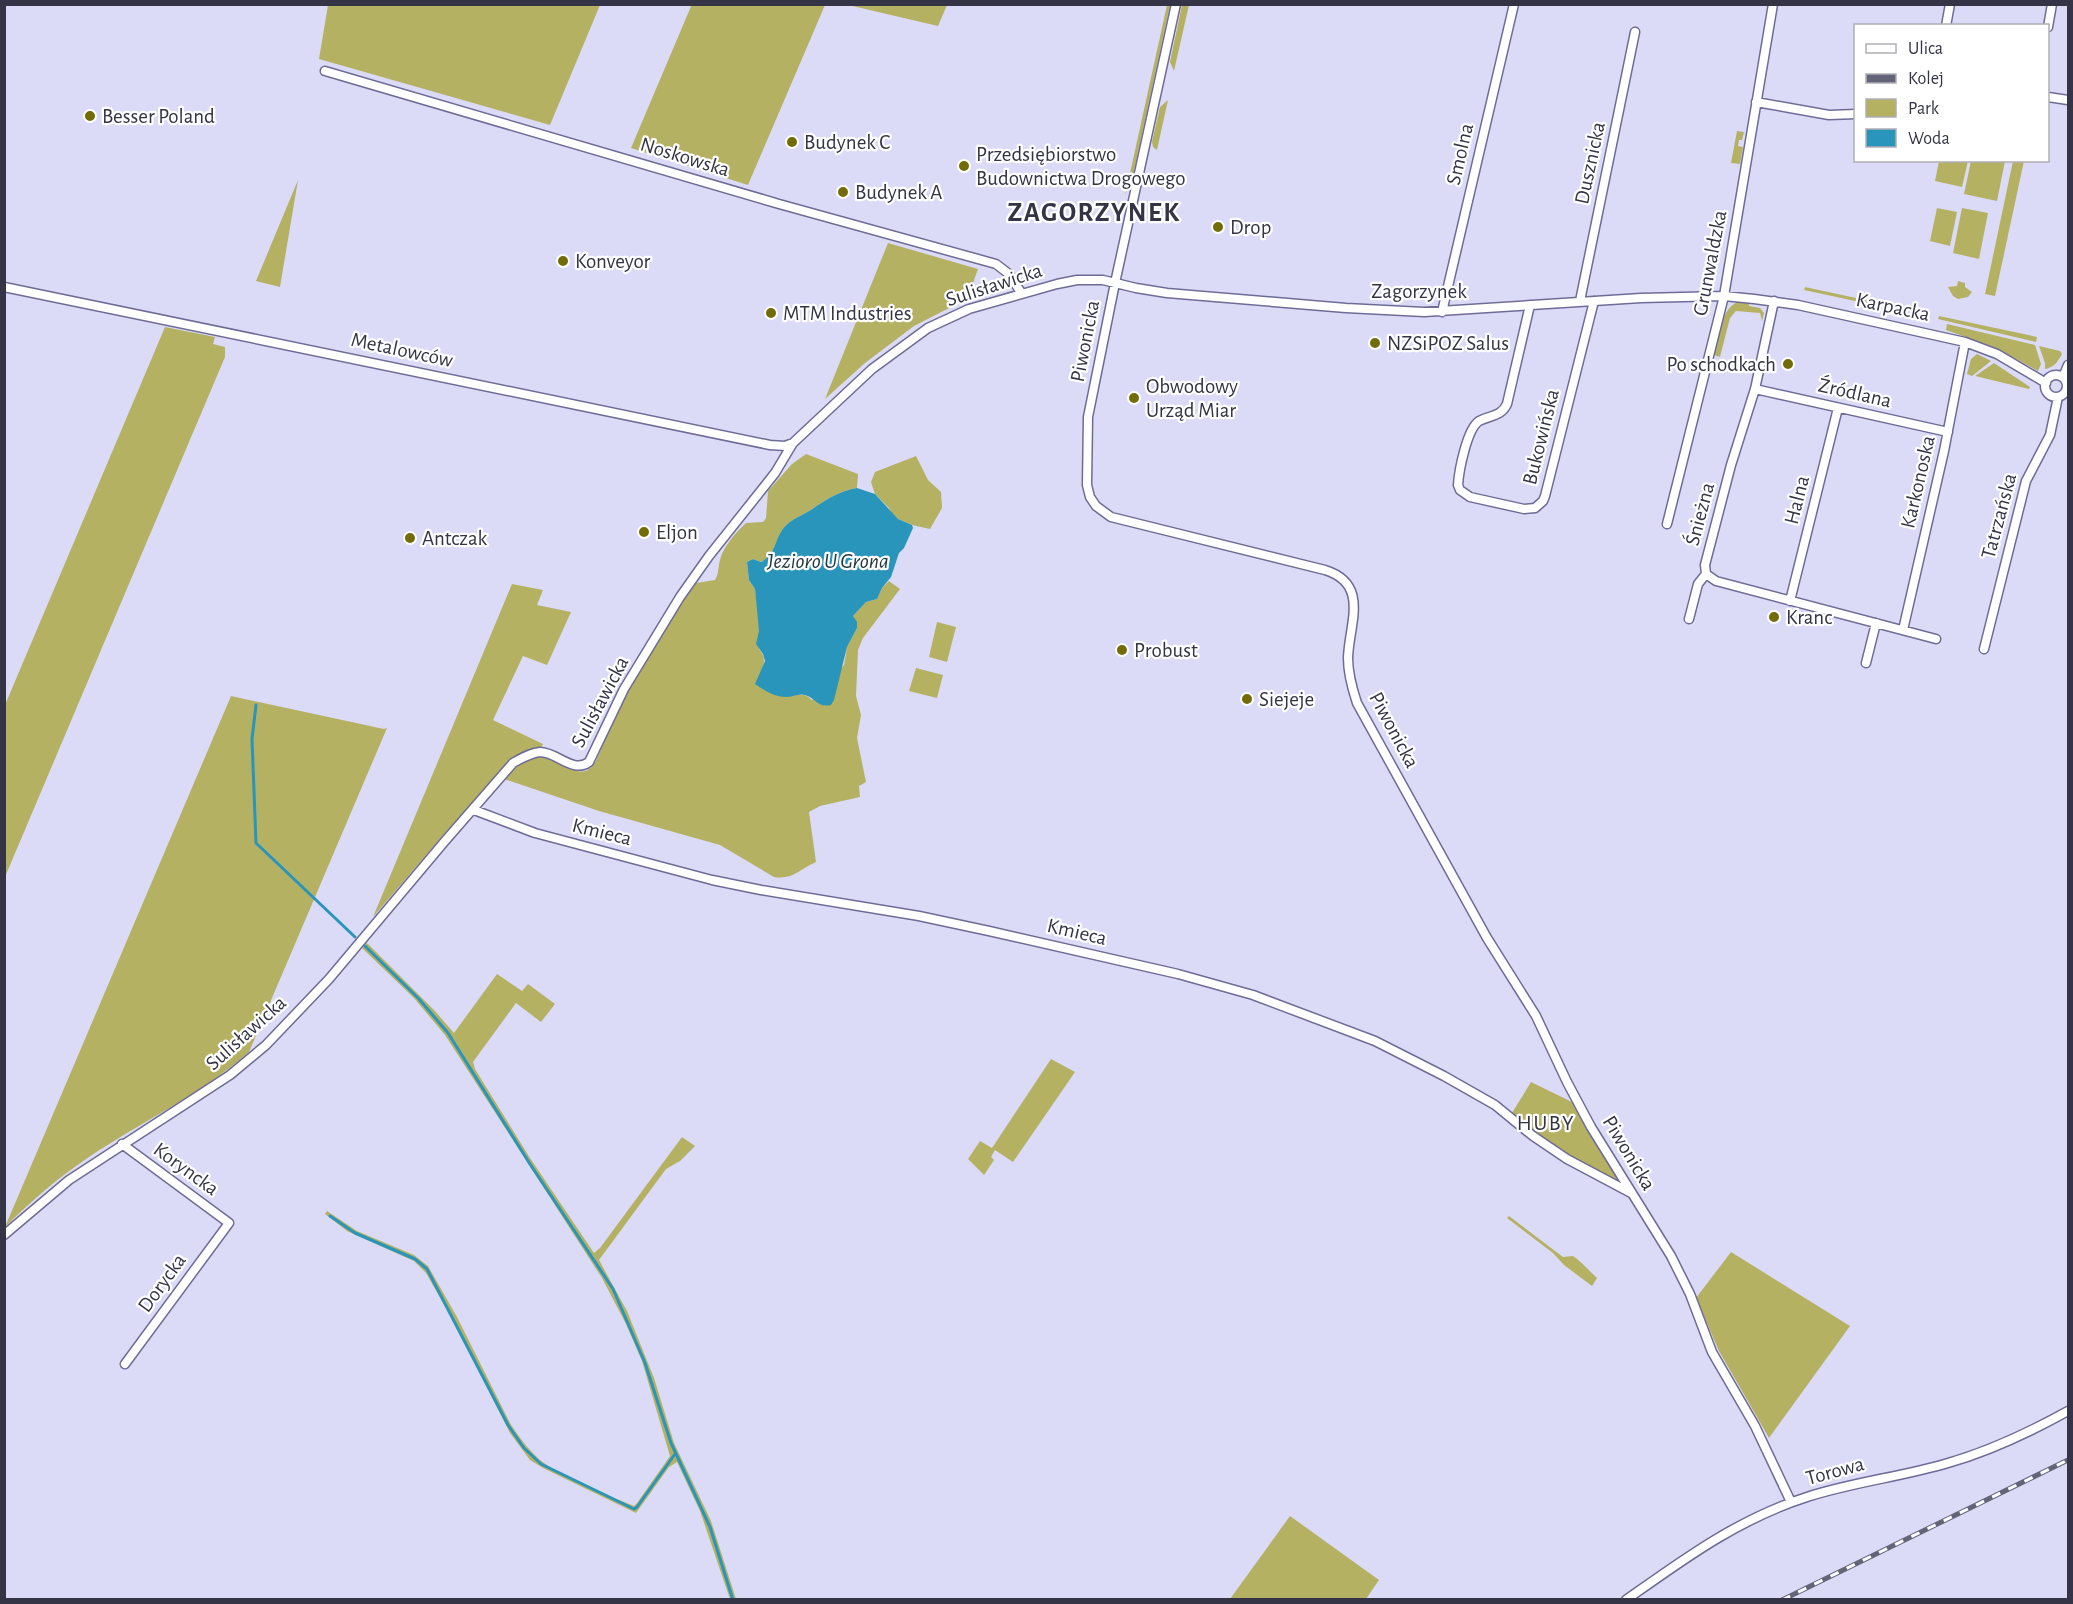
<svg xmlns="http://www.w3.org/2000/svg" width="2073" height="1604" viewBox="0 0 2073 1604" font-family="'Alegreya Sans',sans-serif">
<rect width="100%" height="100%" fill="#dbdbf8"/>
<path fill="#b5b162" d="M692 4 825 5 748 185 631 148Z
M328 5V4L600 5 550 125 319 59Z
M848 5H947L938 26Z
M1167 5H1170L1134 171 1125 196Z
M1182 5H1189L1174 71 1170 62Z
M1168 100 1157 150 1153 147 1152 142 1160 107Z
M1737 131 1744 132 1742 140H1739L1738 146 1743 147 1740 164 1731 163Z
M1939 161H1968L1962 187 1935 181Z
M1971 161H2005L1997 201 1964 194Z
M2013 161H2024L1995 296 1985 294Z
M298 180 280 287 256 281Z
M1937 208 1957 212 1950 246 1930 241Z
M1962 208 1988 213 1979 259 1953 253Z
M888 243 978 269 973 283 953 306 914 326 865 363 825 399Z
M1958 281 1965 283V287L1972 292 1968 297 1958 299 1953 296 1948 287 1957 286Z
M1805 287 1870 301 1869 304 1804 290Z
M1737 302 1749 303V306L1760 308 1764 313 1762 321 1760 313 1736 311 1730 318 1720 357 1714 355C1718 338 1720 311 1737 302Z
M1939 316 2037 337 2036 342 1938 319Z
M1947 324 2035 345 2041 364 2038 371 1994 347 1946 330Z
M165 327 215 337 213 344 225 347V357L5 877V705Z
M2039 346 2060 351 2062 354C2057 363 2054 367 2045 369V363Z
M1977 354 1991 361 1972 376 1967 374 1971 359Z
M1994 363 2030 387 2029 389 1975 376Z
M806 454 858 474 857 488C840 491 829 498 815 507 804 516 789 518 781 532 774 544 775 555 761 562L753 559 747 562 749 580 755 589 759 622V649C768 659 763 667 759 678L786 697C796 695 805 692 812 700L844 665 847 647 857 628 853 616 866 602 877 599 882 588 889 581 900 589 863 638 858 650 856 696 861 715 857 738 866 782 859 786 860 797 820 806 809 812 816 862C800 869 793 880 774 877L720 845 599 811 504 779C526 752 538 752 567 767 572 769 580 773 585 771 590 770 593 764 596 761L623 698 690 590 696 583 715 580C719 573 718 567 720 560 723 547 736 532 746 523L763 522 766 518 768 491 792 464Z
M916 456 928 480 941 492 942 508 930 529 912 525 898 519 892 514 889 508 875 494 871 482 875 472Z
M512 584 543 590 537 605 571 612 547 665 523 656 493 720 543 744 541 748 527 752 508 763 500 771 477 800 451 826 373 917Z
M937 622 956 627 947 662 929 657Z
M916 668 943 675 937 698 909 691Z
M231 696 384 729 387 728 249 1052C201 1094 143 1121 89 1157 59 1177 31 1201 5 1227Z
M367 943 434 1010 454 1033 497 974 522 991 528 984 555 1004 541 1022 516 1003 473 1062 475 1069 530 1158 594 1253 600 1248 682 1137 695 1146 680 1161 666 1169 599 1260 627 1311 654 1378 674 1443 711 1521 736 1599H730L700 1511 677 1462 669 1467 636 1513 543 1468 530 1460 510 1433 451 1317 426 1273 414 1261 347 1231 325 1214 327 1211 357 1231 414 1255 428 1266 457 1317 510 1423C519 1437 528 1449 540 1460 562 1478 607 1495 634 1506L637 1503 670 1456 642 1361 626 1324 602 1278 445 1035 414 998 362 948Z
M1051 1059 1075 1072 1013 1162 995 1150 991 1157 994 1160 984 1175 968 1159 980 1141 992 1148Z
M1531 1082 1572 1102 1618 1179 1615 1182 1550 1144 1512 1113Z
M1509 1216 1563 1257 1573 1256C1582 1262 1589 1271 1597 1278L1592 1286 1564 1265 1553 1253 1507 1218Z
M1731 1252 1850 1326 1769 1438 1719 1351 1696 1298Z
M1290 1516 1379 1580 1366 1599H1230Z"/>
<path fill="#2995ba" d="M857 488 875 494 898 519 912 525 913 528 904 548 899 553 891 577 882 588 877 599 866 602 853 616 857 622V628L847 647 834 700 831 705C817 708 816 698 805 695 799 693 793 697 786 697 774 697 764 690 755 684L765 661 763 654 756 644 759 631 755 589 749 580 747 562 753 559 761 562C775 555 774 543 781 532 789 518 804 516 815 507 829 498 840 491 857 488Z"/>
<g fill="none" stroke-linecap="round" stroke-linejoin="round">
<path stroke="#2995ba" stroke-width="3" d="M256 705 252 739 256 843 355 937
M365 946 419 999 448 1033 530 1164 613 1289 645 1363 671 1443 710 1527 733 1600
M330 1216 355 1233 415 1259 427 1269 508 1425 524 1448 541 1464 634 1509 637 1507 675 1454"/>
<g stroke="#6e6c96" stroke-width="11">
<path id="minor" d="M1176 4 1115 283 1088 417 1087 485 1090 497 1096 506 1111 517 1325 570C1370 584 1349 624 1348 658 1348 673 1352 688 1357 703L1487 938 1536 1016 1567 1082 1591 1127 1671 1256 1690 1294 1712 1352 1755 1426 1791 1502
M1946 26 1950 4
M2048 27 2052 4
M325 71 779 204 996 264 1009 274 1022 294
M2048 97 2068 100
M1756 102 1829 115 1856 114
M4 287 770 445 785 446 793 443
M1580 301 1635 32
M1774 301 1755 389 1731 465 1705 565 1706 574 1716 581 1936 639
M1530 305 1507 404C1501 417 1490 415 1479 421 1467 429 1459 470 1458 485L1460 490 1470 497 1524 509 1535 508 1543 501 1545 496 1594 301
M1442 312 1514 4
M2045 386a11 11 0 1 1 22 0a11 11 0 1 1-22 0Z
M2063 377 2068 365
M1755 389 1948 432
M1667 524 1724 296 1773 4
M1790 601 1838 408
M1689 619 1698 584 1706 574
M1903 630 1944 451 1965 342
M1984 649 2026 481 2050 435 2058 397
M1866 663 1876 623
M474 810 535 833 712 880 761 890 919 916 989 931 1178 974 1253 995 1375 1041 1444 1076 1495 1105 1533 1136 1567 1159 1631 1193
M122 1144 229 1223 125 1364
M4 1235 69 1180 230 1075 266 1045 329 979 445 841 513 763C522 758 530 753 540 752 557 752 573 774 589 762L624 689 680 597 709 556 775 473 793 443 872 369 928 328 969 309 1057 284 1077 280H1103L1136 288 1167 293 1346 308 1424 312 1641 298 1724 296 1754 299 1798 305 1965 342 1997 354 2046 383
M1626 1600C1684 1559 1738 1519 1807 1497 1853 1482 1901 1477 1948 1463 1990 1451 2030 1432 2068 1411"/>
</g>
<use href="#minor" stroke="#fff" stroke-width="8"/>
<g stroke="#646479" stroke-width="5">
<path id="rail" d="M1782 1600 2068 1460"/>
</g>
<use href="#rail" stroke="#fff" stroke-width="3" stroke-dasharray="9" stroke-linecap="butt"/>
</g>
<g fill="#716c08" stroke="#fff" stroke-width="2">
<circle cx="90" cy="116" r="6"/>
<circle cx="792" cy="142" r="6"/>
<circle cx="964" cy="166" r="6"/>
<circle cx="843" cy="192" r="6"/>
<circle cx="1218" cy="227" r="6"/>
<circle cx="563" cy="261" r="6"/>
<circle cx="771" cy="313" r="6"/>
<circle cx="1375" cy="343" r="6"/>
<circle cx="1788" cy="364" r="6"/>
<circle cx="1134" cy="398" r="6"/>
<circle cx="644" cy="532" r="6"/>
<circle cx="410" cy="538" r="6"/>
<circle cx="1774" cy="617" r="6"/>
<circle cx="1122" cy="650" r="6"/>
<circle cx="1247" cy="699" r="6"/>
</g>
<g text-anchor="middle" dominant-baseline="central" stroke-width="4.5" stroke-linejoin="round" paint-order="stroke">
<g font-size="21" fill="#343446" stroke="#fff" text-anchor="start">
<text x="102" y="116">Besser Poland</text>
<text x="804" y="142">Budynek C</text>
<text x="976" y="154">Przedsiębiorstwo<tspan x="976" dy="24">Budownictwa Drogowego</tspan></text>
<text x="855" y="192">Budynek A</text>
<text x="1230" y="227">Drop</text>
<text x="575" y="261">Konveyor</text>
<text x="783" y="313">MTM Industries</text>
<text x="1387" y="343">NZSiPOZ Salus</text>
<text x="1776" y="364" text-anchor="end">Po schodkach</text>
<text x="1146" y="386">Obwodowy<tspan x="1146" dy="24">Urząd Miar</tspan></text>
<text x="656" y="532">Eljon</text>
<text x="422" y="538">Antczak</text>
<text x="1786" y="617">Kranc</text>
<text x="1134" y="650">Probust</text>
<text x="1259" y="699">Siejeje</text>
</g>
<g font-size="21" fill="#343446" stroke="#fff">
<text transform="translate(1460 154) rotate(-77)">Smolna</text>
<text transform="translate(685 157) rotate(17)">Noskowska</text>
<text transform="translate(1590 163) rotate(-78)">Dusznicka</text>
<text transform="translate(1710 263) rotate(-79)">Grunwaldzka</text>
<text transform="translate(994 285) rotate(-18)">Sulisławicka</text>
<text x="1419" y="291">Zagorzynek</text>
<text transform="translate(1893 307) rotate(12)">Karpacka</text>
<text transform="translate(1085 341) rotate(-79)">Piwonicka</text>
<text transform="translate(402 350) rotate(12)">Metalowców</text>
<text transform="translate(1855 393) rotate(13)">Źródlana</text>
<text transform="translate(1541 437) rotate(-76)">Bukowińska</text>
<text transform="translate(1918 482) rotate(-77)">Karkonoska</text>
<text transform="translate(1797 500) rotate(-76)">Halna</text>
<text transform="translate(1700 514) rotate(-75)">Śnieżna</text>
<text transform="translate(1999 516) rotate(-75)">Tatrzańska</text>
<text transform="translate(600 702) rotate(-62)">Sulisławicka</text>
<text transform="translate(1394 730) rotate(62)">Piwonicka</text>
<text transform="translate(602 832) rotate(14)">Kmieca</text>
<text transform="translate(1077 932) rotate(13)">Kmieca</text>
<text transform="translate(246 1033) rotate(-42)">Sulisławicka</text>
<text transform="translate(1629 1153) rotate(59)">Piwonicka</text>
<text transform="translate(186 1169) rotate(36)">Koryncka</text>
<text transform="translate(162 1283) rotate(-54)">Dorycka</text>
<text transform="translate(1835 1471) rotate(-15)">Torowa</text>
</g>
<g font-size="22" font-style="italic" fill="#223942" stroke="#fff">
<text x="828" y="561">Jezioro U Grona</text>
</g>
<g font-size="22" letter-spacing="1.5" fill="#343446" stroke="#fff">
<text x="1546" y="1123">HUBY</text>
</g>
<g font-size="27" font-weight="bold" letter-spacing="1.5" fill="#343446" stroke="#fff">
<text x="1094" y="212">ZAGORZYNEK</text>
</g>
</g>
<rect width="2073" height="1604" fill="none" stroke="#343446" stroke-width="12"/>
<rect x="1854" y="24" width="195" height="138" fill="#ffffff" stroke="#aeaeb5" stroke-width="1.5"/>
<rect x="1866" y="44" width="30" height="9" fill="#ffffff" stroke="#aeaeb5" stroke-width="1.5"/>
<text x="1908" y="54" font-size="18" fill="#343446">Ulica</text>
<rect x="1866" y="74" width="30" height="9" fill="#646479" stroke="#aeaeb5" stroke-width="1.5"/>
<text x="1908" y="84" font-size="18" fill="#343446">Kolej</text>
<rect x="1866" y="99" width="30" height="18" fill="#b5b162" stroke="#aeaeb5" stroke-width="1.5"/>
<text x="1908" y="114" font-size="18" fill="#343446">Park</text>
<rect x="1866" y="129" width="30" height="18" fill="#2995ba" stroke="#aeaeb5" stroke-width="1.5"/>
<text x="1908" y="144" font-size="18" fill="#343446">Woda</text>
</svg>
